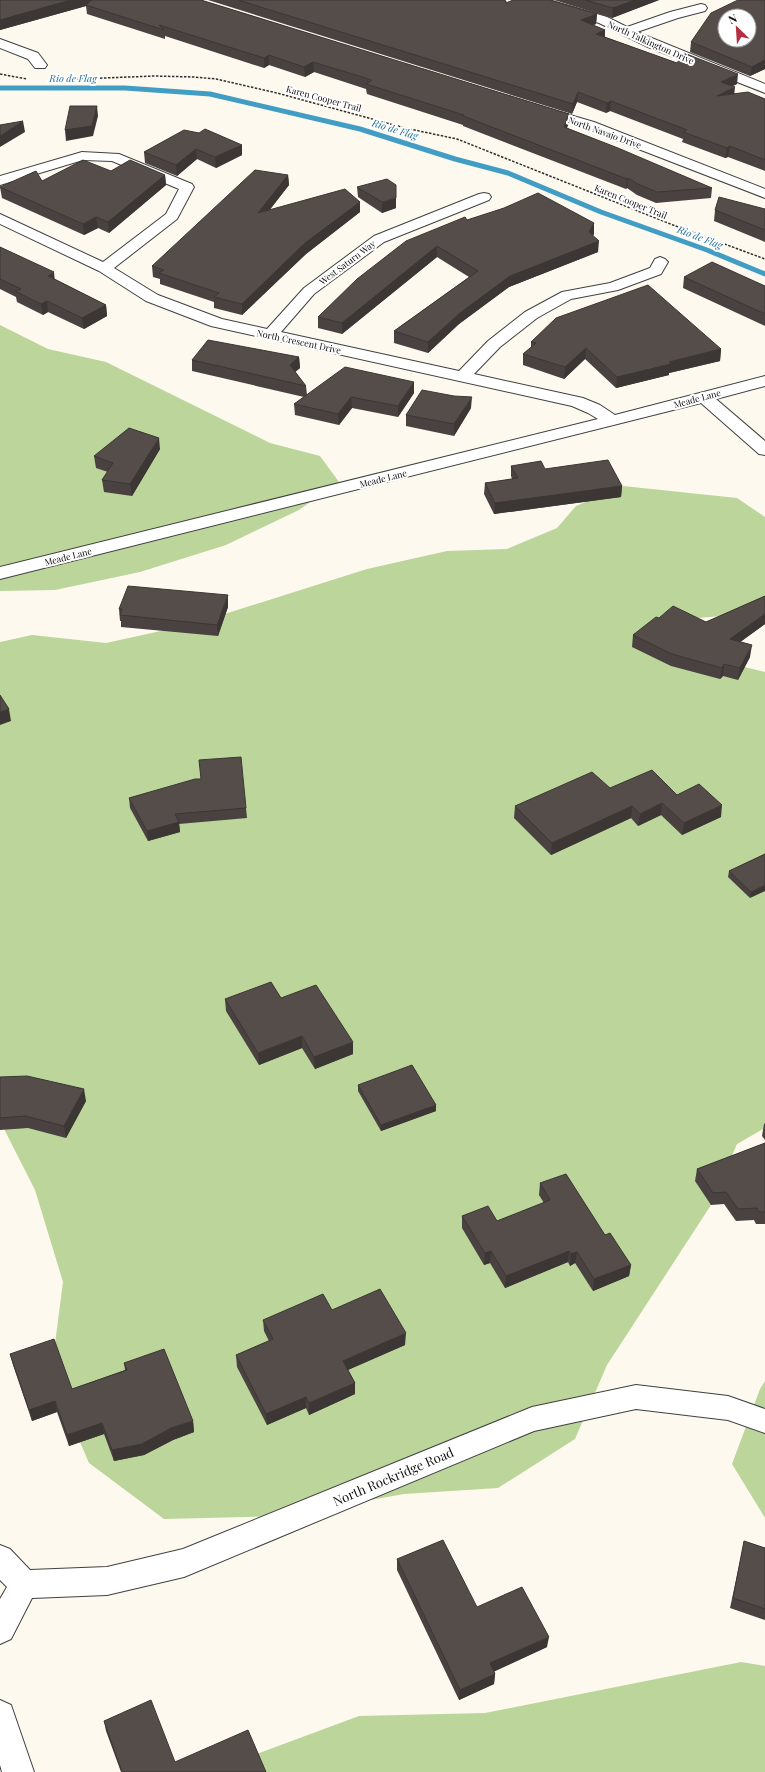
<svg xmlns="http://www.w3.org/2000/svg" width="765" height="1772" viewBox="0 0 765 1772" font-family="'Playfair Display',serif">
<rect width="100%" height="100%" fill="#fef9ee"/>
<path fill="#bbd59a" d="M0 325 48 349 106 362 270 443 320 456 339 482 299 510 226 545 140 572 55 590 0 591Z
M623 486 737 498 765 517V596L722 616 675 620 732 664 765 672V1128L737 1144 711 1205 607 1365 575 1439 498 1488 404 1494 282 1516 164 1519 89 1463 51 1375 63 1282 35 1190 0 1121V642L32 635 106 643 193 624 367 569 447 551 507 549 557 528 576 506Z
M765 1381V1518L732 1464 760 1389Z
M741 1662 765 1666V1772H208L359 1716 485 1713Z"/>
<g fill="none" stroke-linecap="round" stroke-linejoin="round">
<path stroke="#429dc4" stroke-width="5" d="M0 88H125L210 94 360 129 455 159 508 173 601 212 707 250 765 274"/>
<g stroke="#404040" stroke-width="2">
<path id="minor" d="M530 0H549L607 17 627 27 670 12 701 4 705 5 707 8 705 11 678 18 637 32 765 84V93L648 47 599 23 532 3Z
M0 39 38 53 47 65 45 68H35L28 59 0 48Z
M539 106 594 122 765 189V198L584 128 534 113 532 110 534 107Z
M82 152 119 154 192 184 194 187 177 219 114 268 158 295 222 319 267 329 304 288 374 236 479 194 484 193 489 194 491 197 489 200 384 242 314 294 281 332 459 371 488 341 525 312 562 292 610 283 650 268 655 259 660 257 665 259 668 262 661 274 618 290 571 299 537 318 500 347 474 374 583 398 600 405 615 415 765 376V386L716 399 765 441V455L759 454 701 403 0 579V567L598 419 588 413 572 406 211 326 146 301 99 271 0 224V214L103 262 166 214 179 189 112 161 83 160 0 185V176Z
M636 1385 728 1396 765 1409V1433L728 1420 636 1409 534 1431 184 1577 107 1595 32 1598 11 1639 0 1644V1599L7 1587 0 1580V1545L10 1549 30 1570 107 1567 183 1549 532 1407Z
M0 1700 11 1705 34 1772H2L0 1765Z"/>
</g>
<path stroke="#2f2f2f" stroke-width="1.5" stroke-dasharray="2.5 1.5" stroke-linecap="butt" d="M0 74 27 79
M52 80 155 76 194 77 216 79 277 93 405 128 457 139 673 225 765 259"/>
<use href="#minor" fill="#fff" fill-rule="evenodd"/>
</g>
<path fill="#494240" d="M0 0H201L569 114 568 125 567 128 712 188 711 198 656 203 637 195 627 188 626 189 463 126V125L367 94 366 89 314 72 305 77 269 65 264 68 165 36V39L87 14 86 6 0 30Z
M208 0H503L506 3 597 14 596 24 593 25 605 30V37L677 63 737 84 732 86 734 94 765 99V171L728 157 725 158 682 142 683 139 610 111 606 113 577 102 572 114Z
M554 0H659L612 18Z
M765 0V69L750 76 690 52 691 42Z
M242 145V155L216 168 197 159 177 176 145 163 144 152Z
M111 171 165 175 166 185 109 233 98 228 84 235 2 198 0 187Z
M288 175 289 185 269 210 360 202V212L306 254 242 315 214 308V302L160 284V279L153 277 152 266Z
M357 187 396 208 382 213 358 197Z
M765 209V242L714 221 715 210Z
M467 220 594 223V234L593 235 598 252 509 287 459 324 428 353 394 343V331L469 277 437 257 342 334 318 328V317Z
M0 247 55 279 106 305 107 316 84 329 48 312 43 315 17 302 16 297 0 289Z
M684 277 765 286V326L683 288Z
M531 342 721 349 720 361 669 373V375L616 388 585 359 564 379 523 365V354L531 347Z
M299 357 300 368 295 372 306 386 307 395 414 382V393L398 417 352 408 339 425 295 415 294 404 304 397 192 371V360Z
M471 408 454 436 406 426V415Z
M160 449 132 496 104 492 102 480 108 472 96 468 94 456Z
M511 466 545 469 622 486 621 497 494 514 484 494 485 483 512 479 511 476Z
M765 596V624L740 642 750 657 738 680 723 676 720 679 671 666 632 647 633 635 659 618 706 622Z
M228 607 218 636 121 627V621H120L119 609Z
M201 779 246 808 247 818 179 824 180 832 148 841 130 808 129 798Z
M610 788 677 795 721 817 682 835 661 815 638 826 631 818 551 855 514 818 515 806Z
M765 854 750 898 728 877 729 871Z
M281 998 353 1054 315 1069 302 1048 259 1065 226 1011 225 999Z
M0 1077 86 1101 66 1138 28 1128 0 1130Z
M358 1085 436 1111 381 1131 358 1091Z
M765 1123V1140L762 1136 764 1124Z
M765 1143V1224H756L754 1220 736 1221 724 1204 711 1205 695 1181 697 1169Z
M540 1183 605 1235 631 1265 629 1276 593 1291 575 1263 570 1266 568 1262 505 1288 490 1263 484 1265 462 1228V1216L497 1221 544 1203 539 1195Z
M332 1310 405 1345 348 1370 355 1383V1394L309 1415 306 1408 267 1425 237 1367 236 1355 269 1341 264 1331 263 1320Z
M10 1354 72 1389 125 1370 124 1363 193 1421 194 1432 173 1440 144 1455 114 1461 104 1434 69 1446 57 1412 32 1421 13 1365Z
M744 1541 765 1548V1620L730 1608 742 1552Z
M397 1559 477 1607 547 1647 494 1671 495 1674 494 1684 459 1700 397 1570Z
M104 1721 175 1762 266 1772H121L106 1731Z"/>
<path fill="#3c3634" d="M71 0H93L86 5V6L0 30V20Z
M635 0H659L612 18 613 8Z
M597 14 596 24 581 30V20Z
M605 30 604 40 596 34Z
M269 55V65L264 68V58Z
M765 60V69L750 76 752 67Z
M313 62 314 72 305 77 304 67Z
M738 74 737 84 720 92 721 82Z
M735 87 734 97 717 96Z
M578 92 577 102 572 114 573 104Z
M611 101 610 111 606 113 607 103Z
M97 106 98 116 93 136 66 141 65 130Z
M569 114 568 125 563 137 564 127Z
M23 121 25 132 0 147V136Z
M242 145V155L216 168 215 157Z
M730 146 728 157 725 158 727 148Z
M196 149 197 159 177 176 176 165Z
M165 175 166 185 109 233 108 222Z
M288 175 289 185 259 224 258 213Z
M628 178 627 188 626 189 627 179Z
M396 198V208L382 213V202Z
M360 202V212L306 254 242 315V304L305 243Z
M96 217 98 228 84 235 83 224Z
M594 223V234L588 243 589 232Z
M599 241 598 252 509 287 459 324 428 353V342L460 313 510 276Z
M437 246V257L342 334V323Z
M54 272 55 283 48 276Z
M47 301 48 312 43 315 41 304Z
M106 305 107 316 84 329 82 318Z
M586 348 585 359 564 379 565 367Z
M721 349 720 361 669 373V375L616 388 617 377 669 362Z
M299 357 300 368 290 376V365Z
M414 382V393L398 417V406Z
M351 397 352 408 339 425 338 414Z
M472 397 471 408 454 436V424Z
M159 438 160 449 132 496 130 484Z
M622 486 621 497 494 514 495 503Z
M228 595V607L218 636 217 625Z
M765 614V624L728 651 730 639Z
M752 645 750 657 738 680 740 668Z
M724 664 723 676 720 679 722 668Z
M9 709 11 721 0 725V712Z
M662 803 661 815 638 826 640 814Z
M722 805 721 817 682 835 684 823Z
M632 806 631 818 551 855 552 843Z
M179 822 180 832 148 841 147 831Z
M765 885V891L750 898 751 892Z
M302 1036V1048L259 1065 258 1053Z
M353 1042V1054L315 1069 314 1057Z
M84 1089 86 1101 66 1138 64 1126Z
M436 1105V1111L381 1131V1125Z
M491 1251 490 1263 484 1265 485 1253Z
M569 1251 568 1262 505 1288 506 1276Z
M577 1252 575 1263 570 1266 571 1254Z
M631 1265 629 1276 593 1291 594 1279Z
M406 1333 405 1345 343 1372V1361Z
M355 1383V1394L309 1415V1403Z
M306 1397V1408L267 1425 266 1414Z
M55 1401 57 1412 32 1421 29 1410Z
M193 1421 194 1432 173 1440 144 1455 114 1461 112 1450Z
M102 1423 104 1434 69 1446 67 1435Z
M549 1637 547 1647 489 1674 490 1663Z
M495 1674 494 1684 459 1700 460 1690Z"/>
<path fill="#554d4a" stroke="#3c3634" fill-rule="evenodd" d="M0 0H71L0 20Z
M92 0H201L569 114 564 127 618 148 712 188 657 192 638 184 628 178 627 179 463 116 464 115 366 84 372 80 313 62 304 67 269 55 264 58 159 25 164 30 86 5Z
M238 0H503L506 1V3L513 0H549L597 14 581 20 605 30 596 34 677 63 684 53 738 74 721 82 735 87 717 96 748 92 765 99V160L730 146 727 148 683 132 687 130 611 101 607 103 578 92 573 104Z
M585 0H635L613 8Z
M738 0H765V60L752 67 691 42 711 13ZM725 16H749V40H725Z
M70 106H97L92 126 65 130Z
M23 121 0 136V125Z
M205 129 242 145 215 157 196 149 176 165 144 152 184 130 199 133Z
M83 160 111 171 130 160 165 175 108 222 96 217 83 224 0 187 36 171 42 181Z
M255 170 288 175 258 213 345 189 360 202 305 243 242 304 214 297 219 293 159 273 164 270 152 266Z
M387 179 396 185V198L382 202 357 187Z
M538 193 594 223 589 232 599 241 510 276 460 313 428 342 394 331 478 271 437 246 342 323 318 317 357 279 406 241 465 217 467 220 504 208Z
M719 197 765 209V230L715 210Z
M0 247 54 272 48 276 106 305 82 318 47 301 41 304 15 291 21 289 0 279Z
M712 262 765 286V314L684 277Z
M648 285 721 349 669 362 671 364 617 377 586 348 565 367 523 354 536 343 531 342 556 318Z
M208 340 299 357 290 365 306 386 192 360Z
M345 367 414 382 398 406 351 397 338 414 294 404Z
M422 390 454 396 472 397 454 424 406 415Z
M129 428 159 438 130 484 102 480 113 463 94 456Z
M608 460 622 486 495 503 485 483 518 478 511 466 541 461 545 469Z
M128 586 228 595 217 625 120 615 122 609H119Z
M765 596V614L730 639 752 645 740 668 724 664 722 668 672 654 633 635 656 617 659 618 673 606 706 622Z
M0 695 9 709 0 712Z
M241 757 246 808 175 814 179 822 147 831 129 798 195 779H201L199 760Z
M652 770 677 795 699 784 722 805 684 823 662 803 640 814 632 806 552 843 515 806 592 772 610 788Z
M765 854V885L751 892 729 871Z
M271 982 281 998 316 985 353 1042 314 1057 302 1036 258 1053 225 999Z
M412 1065 436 1105 381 1125 358 1085Z
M27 1076 84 1089 64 1126 25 1116 0 1118V1077Z
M765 1143V1212H759L757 1208 738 1209 726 1192 713 1193 697 1169Z
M566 1174 605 1235 610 1233 631 1265 594 1279 577 1252 571 1254 569 1251 506 1276 491 1251 485 1253 462 1216 488 1206 497 1221 550 1200 540 1183Z
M380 1289 406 1333 343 1361 355 1383 309 1403 306 1397 266 1414 236 1355 273 1339 263 1320 323 1294 332 1310Z
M54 1339 72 1389 127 1370 124 1363 164 1349 193 1421 171 1428 142 1444 112 1450 102 1423 67 1435 55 1401 29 1410 10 1354Z
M443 1540 477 1607 522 1587 549 1637 490 1663 495 1674 460 1690 397 1559Z
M744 1541 765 1548V1609L733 1598Z
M151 1700 175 1762 248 1730 266 1772H122L104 1721Z"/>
<g text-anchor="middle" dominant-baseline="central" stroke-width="4" stroke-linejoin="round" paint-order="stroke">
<g font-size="9" fill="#0d0d0d" stroke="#fff">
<text transform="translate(651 42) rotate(24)">North Talkington Drive</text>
<text transform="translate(324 98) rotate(15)">Karen Cooper Trail</text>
<text transform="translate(605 132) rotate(20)">North Navajo Drive</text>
<text transform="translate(631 201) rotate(22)">Karen Cooper Trail</text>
<text transform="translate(347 262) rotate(-37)">West Saturn Way</text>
<text transform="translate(299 341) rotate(12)">North Crescent Drive</text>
<text transform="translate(697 398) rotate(-15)">Meade Lane</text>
<text transform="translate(383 478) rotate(-14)">Meade Lane</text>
<text transform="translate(68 556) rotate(-14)">Meade Lane</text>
</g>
<g font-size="10" font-style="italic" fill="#1f6e96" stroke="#fff">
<text x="73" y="78">Rio de Flag</text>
<text transform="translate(395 129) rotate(17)">Rio de Flag</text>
<text transform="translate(700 237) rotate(21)">Rio de Flag</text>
</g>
<g font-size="13" fill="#0d0d0d" stroke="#fff">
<text transform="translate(393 1476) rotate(-23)">North Rockridge Road</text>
</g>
</g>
<g transform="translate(737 28) rotate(335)"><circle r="19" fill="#ffffff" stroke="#9e9e9e"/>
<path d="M0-3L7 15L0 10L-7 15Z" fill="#b32f42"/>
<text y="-6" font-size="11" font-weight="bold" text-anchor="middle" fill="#0d0d0d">N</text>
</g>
</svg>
